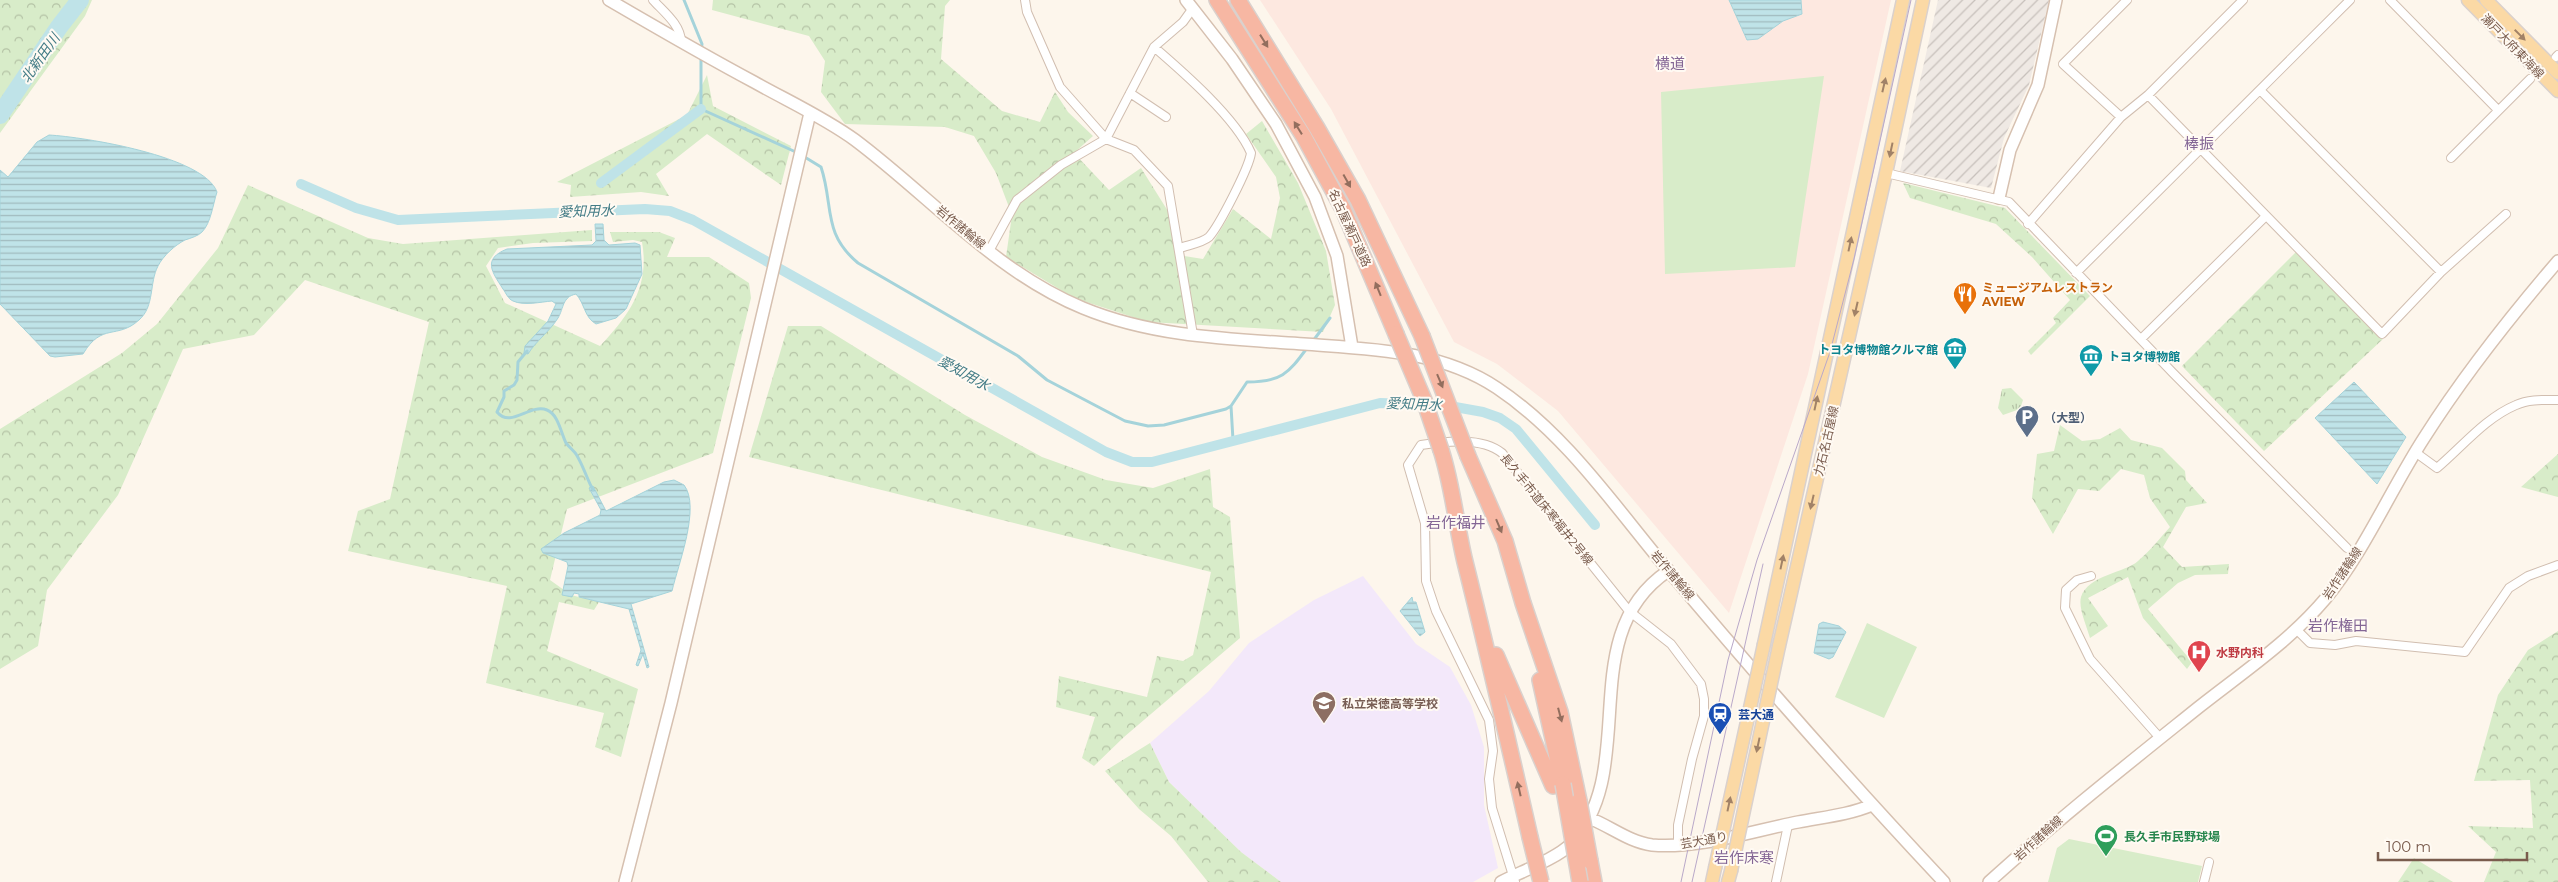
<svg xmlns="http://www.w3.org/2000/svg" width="2558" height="882" viewBox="0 0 2558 882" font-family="Montserrat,'Noto Sans JP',sans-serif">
<defs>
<pattern id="industrial-furrows" width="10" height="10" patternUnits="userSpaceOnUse" patternTransform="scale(1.25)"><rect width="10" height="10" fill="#efe9e4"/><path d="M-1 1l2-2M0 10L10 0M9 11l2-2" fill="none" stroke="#c7c0bb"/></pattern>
<pattern id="grass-tufts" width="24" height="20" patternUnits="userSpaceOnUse" patternTransform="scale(1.25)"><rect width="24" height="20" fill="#d8ecc9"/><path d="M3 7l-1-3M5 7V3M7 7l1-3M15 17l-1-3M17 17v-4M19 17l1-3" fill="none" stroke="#b4c2a5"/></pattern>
<pattern id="forest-crowns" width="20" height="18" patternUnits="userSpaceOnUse" patternTransform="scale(1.25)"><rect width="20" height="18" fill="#d8ecc9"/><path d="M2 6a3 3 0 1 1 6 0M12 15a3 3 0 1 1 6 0" fill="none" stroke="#b4c2a5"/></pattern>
<pattern id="water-rules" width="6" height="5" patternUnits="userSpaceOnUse" patternTransform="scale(1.25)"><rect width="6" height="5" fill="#bfe3e8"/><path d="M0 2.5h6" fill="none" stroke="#a0bbbe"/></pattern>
</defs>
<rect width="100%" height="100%" fill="#fdf6ec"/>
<path fill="#fde8e0" d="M1260 0H1891L1808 374 1729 613 1558 411 1497 364 1454 342 1331 109Z"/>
<path fill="url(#industrial-furrows)" d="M1938 0H2049L2029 85 2004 138 1991 188 1900 171Z"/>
<path fill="#f3e8fa" d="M1363 576 1416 644 1450 667 1471 705 1484 747V805L1498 868 1473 882H1281L1241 852 1169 782 1150 743 1209 691 1249 643 1314 600Z"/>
<path fill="url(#grass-tufts)" d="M2011 388 2023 400 2020 409 2003 415 1998 408 2002 389Z"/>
<path fill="url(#forest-crowns)" d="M0 0H92L85 16 0 133Z
M713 0H950L945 6 941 59 1002 111 1040 122 1055 92 1068 112 1093 136 1074 153 1109 190 1141 168 1171 216 1178 255 1203 259 1233 209 1271 239 1280 198 1276 177 1246 134 1262 121 1298 183 1326 251 1335 305 1323 332 1148 322 1074 298 1006 257 1012 215 996 173 974 136 945 127 845 124 821 92 825 61 809 36 712 10Z
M707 75 713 106 791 146 781 185 707 134 656 174 669 196 641 192 570 197 571 185 557 182 687 115Z
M1903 183 2005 208 2090 296 2031 355 2028 351 2056 323 2053 318 2070 300 2032 257 1996 224 1910 198Z
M248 185 368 238 403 244 592 230V241L533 243 498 248 486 266 505 303 600 346C629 315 650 287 642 242L633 240 613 242 610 232H659L675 238 667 257H709L749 283 751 298 713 453 567 509 550 580 571 595 599 602 594 610 559 602 547 651 638 689 621 757 595 747 604 713 486 683 507 586 348 551 358 511 390 499 429 322 305 280 254 335 183 349 118 495 47 590 38 646 0 669V429L122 353 157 324 218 248Z
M2296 252 2383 339 2264 451 2182 366Z
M788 326H821L965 415 1042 457 1106 480 1153 488 1210 469 1213 507 1230 517 1240 638 1124 737 1094 766 1082 758 1095 717 1056 707 1059 676 1147 697 1157 656 1183 661 1193 655 1211 572 749 457Z
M2060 425 2082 441 2100 439 2120 428 2131 440 2162 448 2185 471 2186 480 2207 503 2186 507 2163 547 2182 567 2229 564 2228 574 2195 575 2178 583 2148 609 2192 662 2187 669 2143 618 2128 577 2088 598 2108 626 2090 638C2087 627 2078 608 2081 597 2088 575 2125 573 2138 561 2150 551 2160 538 2170 527L2150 498 2144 475 2121 469 2099 491 2078 489 2053 534 2032 498 2037 454 2054 451Z
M2558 454V497L2521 487Z
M2558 631V882H2484L2496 852 2468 826 2533 828 2530 780 2474 781 2498 695 2528 650Z
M1150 743 1169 782 1241 852 1281 882H1208L1171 836 1139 809 1105 771Z
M2414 858 2453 882H2398Z"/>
<path fill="#d8ecc9" d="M1824 76 1795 267 1665 274 1661 92Z
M1867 623 1917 647 1884 718 1835 697Z
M2069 839 2202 866 2198 882H2048L2057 848Z"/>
<path fill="url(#water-rules)" stroke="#a5d3da" d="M1729 0H1801L1802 14 1783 21 1758 39 1747 40Z
M49 135C84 137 204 156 217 192 213 204 211 223 202 232 198 236 191 238 185 240 175 245 163 256 158 266 149 283 155 306 139 320 117 340 102 322 83 354L55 357 50 356 0 304V170L8 177 37 142Z
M595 224H603L604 240 609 245 635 243 640 245 642 274 626 309 616 318 596 324C584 317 585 304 576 294 562 297 564 308 558 318 550 331 536 341 528 354L524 353 525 346 548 321 556 304 552 301C540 302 524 306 513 301 508 299 506 293 503 289 492 272 482 259 507 249L592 245 596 241Z
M2354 382 2406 437 2377 484 2315 418Z
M674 480 684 485C701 507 678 565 672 591L631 604 649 667 647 668 643 654 638 666 636 665 641 650 629 609 579 597V594L574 593 572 597 562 595 568 566 567 562 543 553 541 549 564 533 600 515 601 510 589 488 593 486 606 511 664 482Z
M1412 597 1413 602H1416L1425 632 1420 636 1400 611Z
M1823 622 1839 626 1846 632 1833 657 1829 659 1814 653 1819 624Z"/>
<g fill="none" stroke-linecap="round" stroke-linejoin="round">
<path stroke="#a5d3da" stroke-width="3" d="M684 0 702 44 701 51
M701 57V109L798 153
M803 156 821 167C834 206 822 233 858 263L1018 356 1047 380 1125 421 1148 426 1164 425 1226 409 1231 406 1247 382C1281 382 1288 374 1307 348
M1313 341 1330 318
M527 351 518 362 517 380 514 385 504 391V397L497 412C511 429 530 403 547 410 558 414 561 433 566 443 569 447 573 450 576 454 583 465 587 479 593 490
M1231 406 1233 440"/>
<path stroke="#bfe3e8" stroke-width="10" d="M601 183 701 109
M301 184 356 208 398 220 645 209 670 211 693 220 1106 452 1132 462H1152L1380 403 1444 405 1483 412 1500 418 1516 429 1595 525"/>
<path stroke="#bfe3e8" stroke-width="18" d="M0 115 59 27 80 0"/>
<g stroke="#d1beb0" stroke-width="10">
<path id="street" d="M653 0C664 12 681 25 681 42
M1025 0 1027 12 1060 87 1106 139 1134 150 1168 186 1193 335
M2127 0 2063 64 2121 117 2148 95 2243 0
M2390 0 2498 110
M1154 47C1183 72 1236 118 1251 153 1249 168 1219 226 1209 237 1202 243 1188 245 1180 248
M2556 57 2558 55
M1130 93 1166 117
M2148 95 2382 334 2441 272 2261 91
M2451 158 2530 79
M1886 173 2009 202 2173 373 2347 548
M2028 224 2121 117
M989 251 1017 200 1061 165 1106 139 1154 47 1183 22 1193 8
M2441 272 2506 214
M2076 273 2350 0
M2141 339 2266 216
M2415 452 2437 468C2462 447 2485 418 2516 405 2529 399 2544 400 2558 400
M2091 576 2077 580 2066 590 2065 608 2090 659 2160 738
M2296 629 2310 643 2335 645 2356 641 2465 652 2509 588 2528 576 2558 565
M1515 882 1492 808 1489 779 1493 751 1489 720 1436 611 1426 581 1425 523 1408 465 1421 445C1446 441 1482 437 1502 453L1629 611 1671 644 1701 684 1704 699V716L1692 759 1678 825V846
M1776 882 1788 825
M2204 882 2209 862"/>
</g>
<g stroke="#d6c0b0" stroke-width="14">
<path id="secondary" d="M609 0C657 28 705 56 754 82 788 101 825 118 855 140 931 197 995 272 1083 308 1153 337 1230 339 1304 344 1371 349 1440 350 1497 388 1566 434 1615 507 1668 570 1757 676 1849 781 1944 882
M1186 0 1232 59 1276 124 1315 197 1337 256 1352 347
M1999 198 2010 150 2038 85 2056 0
M1589 818C1610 826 1629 842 1652 845 1698 849 1752 831 1798 822 1824 817 1848 815 1872 805
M625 882 671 703 810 113
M1501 882C1520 872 1556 859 1571 844 1642 767 1572 636 1668 571
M1989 882C2057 820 2128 764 2199 707 2242 673 2290 641 2326 598 2364 552 2391 489 2424 438 2464 375 2510 317 2558 261"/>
</g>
<g stroke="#dad1cd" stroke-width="15">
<path id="primary" d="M2468 0 2558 91
M2486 0 2558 73
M1764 644 1903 0
M1779 646 1886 173 1923 0
M1712 882 1715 868
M1728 882 1731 871"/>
</g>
<g stroke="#dad1cd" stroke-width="18">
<path id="highway" d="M1217 0 1304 137 1343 209 1396 334
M1238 0 1317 128 1358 200 1422 336
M1441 450C1453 487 1456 525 1465 562 1488 654 1509 745 1530 837
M1468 456 1505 541 1523 603 1560 712 1579 801
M1496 655 1553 786
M1540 680 1563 784
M1590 861 1594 882"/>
</g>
<use href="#street" stroke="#fff" stroke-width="8"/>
<use href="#secondary" stroke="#fff" stroke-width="11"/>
<use href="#primary" stroke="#fbd9a5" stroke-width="12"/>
<use href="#highway" stroke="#f7b7a3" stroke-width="15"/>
<path stroke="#b9a8c9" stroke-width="1" d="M1681 882 1728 660 1757 560 1830 352 1854 259 1911 0
M1692 882 1763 564"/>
<g stroke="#dad1cd" stroke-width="15" stroke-linecap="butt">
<path id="primary-bridge" d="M1715 868 1764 644
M1731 871 1779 646"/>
</g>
<g stroke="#dad1cd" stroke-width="18" stroke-linecap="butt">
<path id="highway-bridge" d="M1396 334 1424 400 1441 450
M1422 336 1468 456
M1563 784 1580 882
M1579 801 1590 861
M1530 837 1541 882"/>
</g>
<use href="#primary-bridge" stroke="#fbd9a5" stroke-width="12"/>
<use href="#highway-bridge" stroke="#f7b7a3" stroke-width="15"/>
</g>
<defs><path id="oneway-solid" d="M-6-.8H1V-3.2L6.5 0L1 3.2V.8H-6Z" transform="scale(1.25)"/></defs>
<g fill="#a18267">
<use href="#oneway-solid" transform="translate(2520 35) rotate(45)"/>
<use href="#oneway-solid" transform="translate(1884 85) rotate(-77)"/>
<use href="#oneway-solid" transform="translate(1891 150) rotate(102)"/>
<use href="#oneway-solid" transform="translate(1850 244) rotate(-78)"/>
<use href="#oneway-solid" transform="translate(1856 309) rotate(103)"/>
<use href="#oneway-solid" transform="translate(1816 403) rotate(-78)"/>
<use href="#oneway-solid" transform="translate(1812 502) rotate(103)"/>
<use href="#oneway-solid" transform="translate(1782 562) rotate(-78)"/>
<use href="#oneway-solid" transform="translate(1758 745) rotate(102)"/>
<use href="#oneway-solid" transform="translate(1729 804) rotate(-78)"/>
</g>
<g fill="#936e5e">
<use href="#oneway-solid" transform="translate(1264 41) rotate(58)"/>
<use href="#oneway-solid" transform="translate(1298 128) rotate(-122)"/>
<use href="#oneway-solid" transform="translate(1347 181) rotate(61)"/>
<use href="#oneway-solid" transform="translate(1378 289) rotate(-112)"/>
<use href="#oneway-solid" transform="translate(1440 381) rotate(67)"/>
<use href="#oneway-solid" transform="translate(1499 526) rotate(67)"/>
<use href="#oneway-solid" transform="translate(1560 715) rotate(75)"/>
<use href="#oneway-solid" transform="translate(1519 789) rotate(-103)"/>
</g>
<defs>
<g id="restaurant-pin" transform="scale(1.25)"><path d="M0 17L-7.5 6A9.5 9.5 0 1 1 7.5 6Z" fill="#e8710a" stroke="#fffaf3"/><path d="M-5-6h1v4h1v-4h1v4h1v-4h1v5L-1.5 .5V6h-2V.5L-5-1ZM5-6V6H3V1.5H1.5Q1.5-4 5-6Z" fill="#fff"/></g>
<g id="museum-pin" transform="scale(1.25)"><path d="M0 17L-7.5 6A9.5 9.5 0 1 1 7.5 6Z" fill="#0f9aa8" stroke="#fffaf3"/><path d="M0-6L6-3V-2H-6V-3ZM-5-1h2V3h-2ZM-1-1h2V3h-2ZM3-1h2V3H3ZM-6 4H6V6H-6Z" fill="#fff"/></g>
<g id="parking-pin" transform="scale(1.25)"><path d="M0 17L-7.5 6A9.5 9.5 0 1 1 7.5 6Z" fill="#5c6f8a" stroke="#fffaf3"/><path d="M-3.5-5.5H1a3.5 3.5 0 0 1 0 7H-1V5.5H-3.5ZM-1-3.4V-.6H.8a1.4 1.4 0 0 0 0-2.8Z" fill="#fff"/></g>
<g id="hospital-pin" transform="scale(1.25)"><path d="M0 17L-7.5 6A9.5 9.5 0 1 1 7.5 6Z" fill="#e0444e" stroke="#fffaf3"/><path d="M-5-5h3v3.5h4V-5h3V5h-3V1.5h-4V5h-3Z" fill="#fff"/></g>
<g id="school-pin" transform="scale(1.25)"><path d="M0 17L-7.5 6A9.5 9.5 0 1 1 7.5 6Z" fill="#8d6e63" stroke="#fffaf3"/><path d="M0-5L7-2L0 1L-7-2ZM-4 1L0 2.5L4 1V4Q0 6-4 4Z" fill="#fff"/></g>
<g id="station-pin" transform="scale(1.25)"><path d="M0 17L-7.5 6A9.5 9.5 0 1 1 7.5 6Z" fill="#1a4fb4" stroke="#fffaf3"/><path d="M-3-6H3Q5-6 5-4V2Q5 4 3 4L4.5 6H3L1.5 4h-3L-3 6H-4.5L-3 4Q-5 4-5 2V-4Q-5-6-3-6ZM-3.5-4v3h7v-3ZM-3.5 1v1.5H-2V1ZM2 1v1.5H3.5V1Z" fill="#fff"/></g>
<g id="stadium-pin" transform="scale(1.25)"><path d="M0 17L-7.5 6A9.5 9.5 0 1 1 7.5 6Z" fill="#2e9e5b" stroke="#fffaf3"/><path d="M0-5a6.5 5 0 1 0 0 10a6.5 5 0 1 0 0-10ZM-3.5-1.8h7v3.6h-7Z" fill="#fff"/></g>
</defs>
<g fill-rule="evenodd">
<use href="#restaurant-pin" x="1965" y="294"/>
<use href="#museum-pin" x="1955" y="349"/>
<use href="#museum-pin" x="2091" y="356"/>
<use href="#parking-pin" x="2027" y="417"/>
<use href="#hospital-pin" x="2199" y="652"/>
<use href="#school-pin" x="1324" y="703"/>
<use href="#station-pin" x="1720" y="714"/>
<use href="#stadium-pin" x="2106" y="836"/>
</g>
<g text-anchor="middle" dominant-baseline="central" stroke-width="4" stroke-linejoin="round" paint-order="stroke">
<g font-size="12" fill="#7a5c4d" stroke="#fffaf3">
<text transform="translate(2513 46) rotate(46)">瀬戸大府東海線</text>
<text transform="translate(961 227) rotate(40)">岩作諸輪線</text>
<text transform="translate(1350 228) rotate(65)">名古屋瀬戸道路</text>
<text transform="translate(1826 441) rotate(-77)">力石名古屋線</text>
<text transform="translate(1547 509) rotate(51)">長久手市道床寒福井2号線</text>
<text transform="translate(2342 573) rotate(-56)">岩作諸輪線</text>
<text transform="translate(1673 575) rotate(50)">岩作諸輪線</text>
<text transform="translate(2038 838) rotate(-42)">岩作諸輪線</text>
<text transform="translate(1704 840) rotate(-10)">芸大通り</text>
</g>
<g font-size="12" font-weight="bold" fill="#c56008" stroke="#fffaf3" text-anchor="start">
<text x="1982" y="287">ミュージアムレストラン<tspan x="1982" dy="14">AVIEW</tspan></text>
</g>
<g font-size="12" font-weight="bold" fill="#0d838f" stroke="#fffaf3" text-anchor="end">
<text x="1938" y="349">トヨタ博物館クルマ館</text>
<text x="2108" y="356" text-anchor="start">トヨタ博物館</text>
</g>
<g font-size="12" font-weight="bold" fill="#4e5e75" stroke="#fffaf3" text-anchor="start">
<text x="2044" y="417">（大型）</text>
</g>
<g font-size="12" font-weight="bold" fill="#be3a42" stroke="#fffaf3" text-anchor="start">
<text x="2216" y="652">水野内科</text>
</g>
<g font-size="12" font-weight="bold" fill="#785e54" stroke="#fffaf3" text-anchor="start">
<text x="1342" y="703">私立栄徳高等学校</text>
</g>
<g font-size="12" font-weight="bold" fill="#164399" stroke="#fffaf3" text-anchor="start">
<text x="1738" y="714">芸大通</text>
</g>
<g font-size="12" font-weight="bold" fill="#27864d" stroke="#fffaf3" text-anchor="start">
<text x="2124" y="836">長久手市民野球場</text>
</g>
<g font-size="14" font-style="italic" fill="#437c86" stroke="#fffaf3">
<text transform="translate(40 58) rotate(-55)">北新田川</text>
<text transform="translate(586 211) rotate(-2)">愛知用水</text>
<text transform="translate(964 373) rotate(29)">愛知用水</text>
<text transform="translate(1414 404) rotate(2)">愛知用水</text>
</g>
<g font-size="15" fill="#846695" stroke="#fffaf3">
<text x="1670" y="63">横道</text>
<text x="2199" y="143">棒振</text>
<text x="1456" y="522">岩作福井</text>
<text x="2338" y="625">岩作権田</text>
<text x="1744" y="857">岩作床寒</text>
</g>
</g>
<path d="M2378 852v8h149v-8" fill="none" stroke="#7a5c4d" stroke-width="2.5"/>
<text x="2386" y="852" font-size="15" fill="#7a5c4d" stroke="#fffaf3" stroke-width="4" paint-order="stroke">100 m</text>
</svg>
